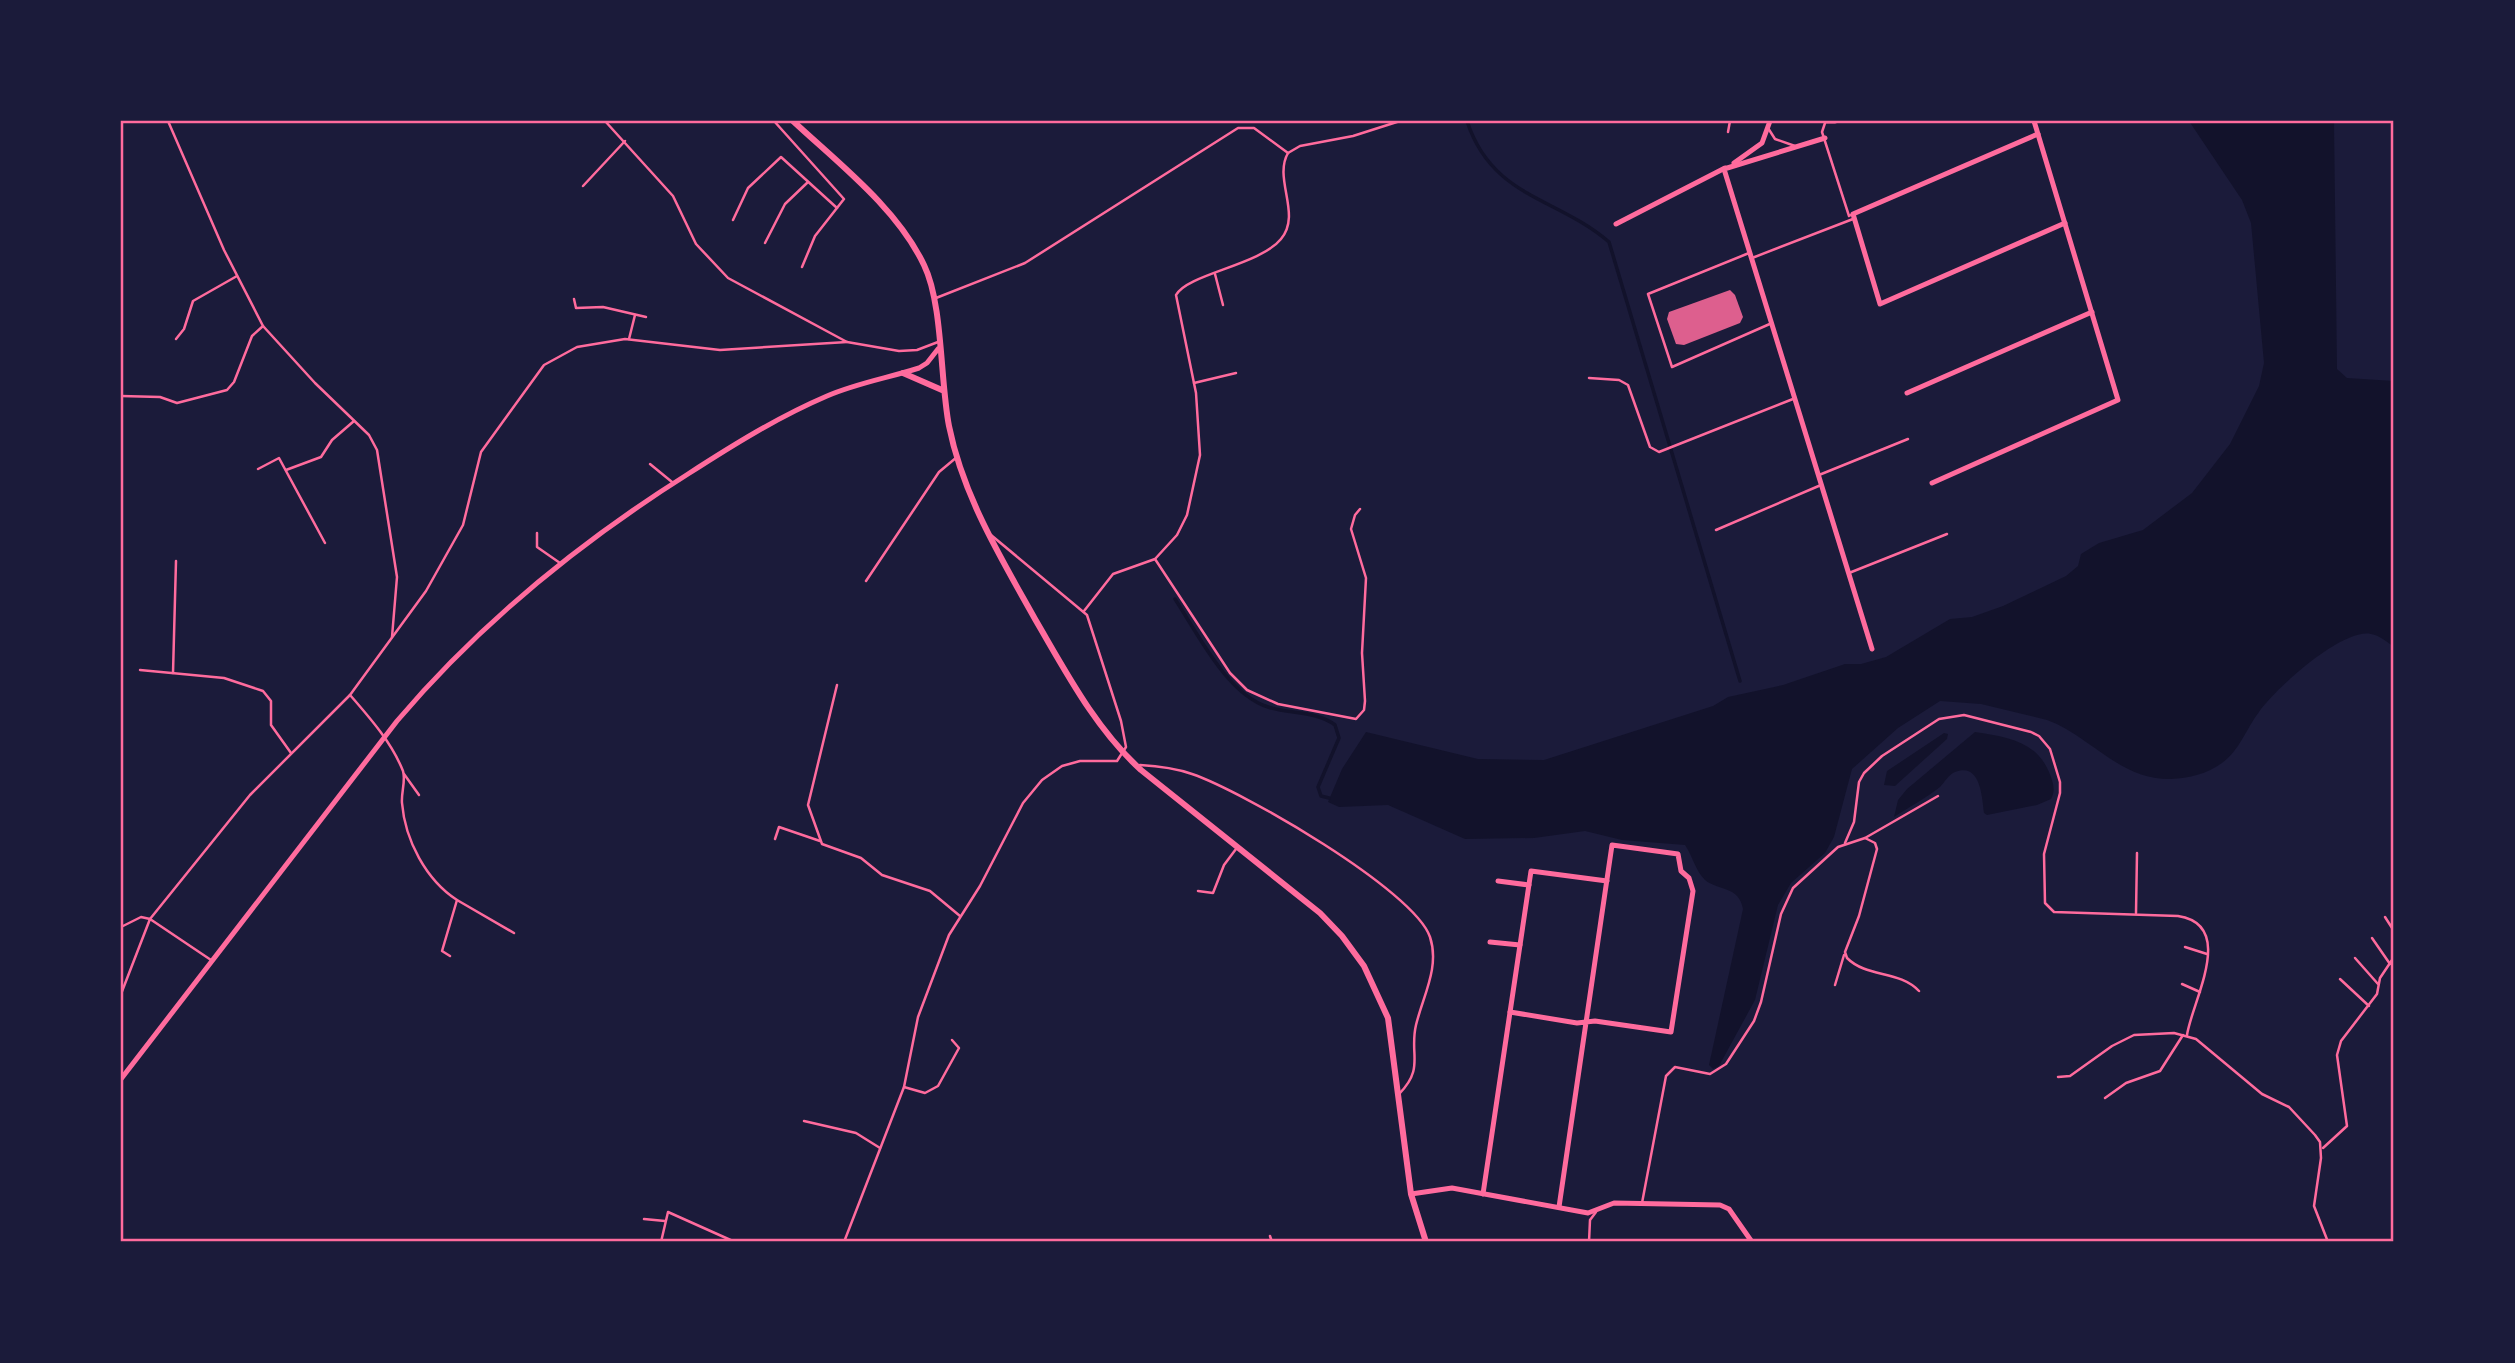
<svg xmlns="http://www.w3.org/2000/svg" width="2515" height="1363" viewBox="0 0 2515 1363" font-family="Arial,sans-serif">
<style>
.water{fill:#12122b}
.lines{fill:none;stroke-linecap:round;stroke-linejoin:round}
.stream{stroke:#12122b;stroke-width:3.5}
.building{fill:#dd5f8e}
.service{stroke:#ff6b9d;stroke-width:2.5}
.minor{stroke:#ff6b9d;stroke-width:5}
.tertiary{stroke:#ff6b9d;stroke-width:6}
.neatline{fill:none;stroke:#ff6b9d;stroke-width:2.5}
</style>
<rect width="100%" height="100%" fill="#1b1b3a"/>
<g class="water">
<path d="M2189,121H2334L2337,369L2347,378L2394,381V647C2387,642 2379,635 2371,634C2342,628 2275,689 2259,712C2246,729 2240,750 2222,763C2207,774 2189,778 2171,779C2119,780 2091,736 2047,720L1981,704L1940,701L1898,728L1852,769L1834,837L1825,853L1791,883L1778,905L1755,1000L1719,1066L1713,1069L1709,1065L1743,909C1739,886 1719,891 1705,880C1696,872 1692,855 1685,845L1622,840L1585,831L1534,838L1465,839L1388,805L1339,807L1328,802L1342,769L1366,732L1478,759L1544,760L1713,706L1728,697L1783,685L1845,664H1861L1886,657L1950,619L1972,617L2003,606L2066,576L2078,566L2081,554L2099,543L2143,530L2192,493L2230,444L2259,386L2264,363L2251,223L2242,200Z"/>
<path d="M1975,732C2007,737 2036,741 2049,772C2053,782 2056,790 2051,799L2037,805L1987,815L1984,813C1982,798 1981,762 1955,772C1948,775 1945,782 1940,787C1926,798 1909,807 1894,817L1898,800L1907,789Z"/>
<path d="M1944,733L1948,734L1947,739L1895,786L1884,785L1887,771Z"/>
</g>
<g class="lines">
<g class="stream">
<path d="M1467,121C1492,198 1557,197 1609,242L1740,681"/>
<path d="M1175,599C1198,634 1227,694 1268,707C1289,714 1317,711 1335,725L1339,738L1318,787L1321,796L1329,798"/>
</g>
</g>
<path class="building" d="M1730,290L1735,295L1743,317L1740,323L1684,345L1676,344L1667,319L1669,312Z"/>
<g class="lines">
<g class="service">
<path d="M168,121L224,250L263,326L315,383L369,435L377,450L397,577L392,637"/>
<path d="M605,121L673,196L696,244L728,278L847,342L899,351L917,350L938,342"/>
<path d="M774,121L844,199L815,236L802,267"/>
<path d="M1825,123L1822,132L1849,216L1853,214"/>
<path d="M1768,128L1775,139L1795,146"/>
<path d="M1728,132L1730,121"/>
<path d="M1288,153L1300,146L1353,136L1400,121"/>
<path d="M583,186L625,141"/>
<path d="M733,220L748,188L781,157L837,208"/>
<path d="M765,243L785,204L808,182"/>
<path d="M1749,253L1648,294L1672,367L1772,323"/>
<path d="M1752,258L1853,219"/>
<path d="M1215,274L1223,305"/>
<path d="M936,298L1025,263L1238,128H1254L1288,153"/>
<path d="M574,299L576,308L603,307L646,317"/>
<path d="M176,339L184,329L193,301L237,276"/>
<path d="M629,339L635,315"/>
<path d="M1589,378L1619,380L1628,385L1650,447L1659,452L1793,399"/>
<path d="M1194,383L1236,373"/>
<path d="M121,396L160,397L177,403L227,390L234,382L252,336L263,326"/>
<path d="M650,464L672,482"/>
<path d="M258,469L279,458L325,543"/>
<path d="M286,470L321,457L332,440L354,421"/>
<path d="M1819,475L1908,439"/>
<path d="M1716,530L1821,485"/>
<path d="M537,533V547L560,563"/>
<path d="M1155,559L1230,673L1247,690L1278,704L1356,719L1364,710L1365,701L1362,653L1366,578L1351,529L1355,515L1360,509"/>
<path d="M1849,573L1947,534"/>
<path d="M866,581L939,472L957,457"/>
<path d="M1084,611L1113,574L1155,559L1177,535L1187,515L1200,455L1196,393L1176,295C1187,274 1260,265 1281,239C1302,214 1273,179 1288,153"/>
<path d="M140,670L224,678L263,691L271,701V725L291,753"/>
<path d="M173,673L176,561"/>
<path d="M837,685L808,805L822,844L861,858L882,875L930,891L960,916"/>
<path d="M350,695C370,718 392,743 403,771C406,780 401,793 402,803C405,840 426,880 457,900L442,951L450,956"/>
<path d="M1140,765C1158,766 1175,768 1192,774C1242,791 1414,890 1430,937C1440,967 1423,996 1416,1025C1409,1054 1425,1068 1399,1094"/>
<path d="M404,774L419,795"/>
<path d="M1865,838L1938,796"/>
<path d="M775,839L779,827L820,841"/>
<path d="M1845,843L1854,822L1859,782L1864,773L1882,756L1939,719L1964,715L2031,732L2039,736L2050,749L2060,782V793L2044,854L2045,903L2054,912L2178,916C2237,925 2192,1001 2187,1035"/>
<path d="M1198,891L1213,893L1224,865L1236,849"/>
<path d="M457,900L514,933"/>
<path d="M2136,913L2137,853"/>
<path d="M2385,917L2394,931"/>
<path d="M121,927L141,917L150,919L250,795L350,695L426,591L463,525L481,452L544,365L577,347L625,339L720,350L847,342"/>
<path d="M2372,938L2390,964"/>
<path d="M2185,947L2207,954"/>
<path d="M2355,958L2378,984"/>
<path d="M2340,979L2369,1006"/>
<path d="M2182,984L2200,992"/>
<path d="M1835,985L1844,955"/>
<path d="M121,994L150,919L211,960"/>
<path d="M2058,1077L2070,1076L2112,1046L2134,1035L2174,1033L2196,1039L2262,1094L2289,1107L2315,1135L2320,1142L2321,1158L2314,1206L2328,1242"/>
<path d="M904,1087L925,1093L938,1086L959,1048L952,1040"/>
<path d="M2105,1098L2126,1083L2160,1071L2183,1035"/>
<path d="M804,1121L856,1133L880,1148"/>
<path d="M2323,1148L2347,1126L2337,1055L2341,1041L2377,994L2380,978L2394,957"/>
<path d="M1642,1203L1666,1076L1675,1067L1710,1074L1726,1064L1754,1021L1761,1002L1781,914L1793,888L1838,847L1865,838L1875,843L1877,849L1859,916L1845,952L1847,958C1867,978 1899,970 1919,991"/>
<path d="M644,1219L665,1221"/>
<path d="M1270,1236L1272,1242"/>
<path d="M661,1242L668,1212L735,1242"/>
<path d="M844,1242L904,1087L918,1017L949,935L980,886L1023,803L1042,780L1062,766L1080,761H1117L1126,747L1121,721L1087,615L991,535"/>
<path d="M1589,1242L1590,1220L1596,1212"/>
</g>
<g class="minor">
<path d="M1826,121H1835"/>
<path d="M2038,134L1853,214L1880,304L2065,223"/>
<path d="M1825,138L1724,169L1872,649"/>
<path d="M1734,163L1762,143L1770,121"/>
<path d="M1616,224L1725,168"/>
<path d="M1907,393L2092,312"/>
<path d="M1932,483L2118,400L2034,121"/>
<path d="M1498,881L1529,885"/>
<path d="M1490,942L1520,945"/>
<path d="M1510,1012L1577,1023L1595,1021L1671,1032L1693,891L1689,878L1681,871L1678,854L1612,845C1594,966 1577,1087 1559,1207"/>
<path d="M121,1079L397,721C481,622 580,542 688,474C733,445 778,417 827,396C857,383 888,378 919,368L927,363L938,349"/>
<path d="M1411,1194L1452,1188L1588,1213L1614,1203L1720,1205L1729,1209L1752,1242"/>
<path d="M1483,1194L1531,871L1607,881"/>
</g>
<g class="tertiary">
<path d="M793,121C838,163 897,208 924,265C943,304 940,380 949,426C963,496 1001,558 1035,619C1066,672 1095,728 1141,770L1320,913L1342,936L1364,966L1388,1018L1411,1194L1426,1242"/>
<path d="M903,373L942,390"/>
</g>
</g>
<rect width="2515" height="1363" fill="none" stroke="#1b1b3a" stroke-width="245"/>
<rect x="122" y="122" width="2270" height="1118" class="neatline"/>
</svg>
